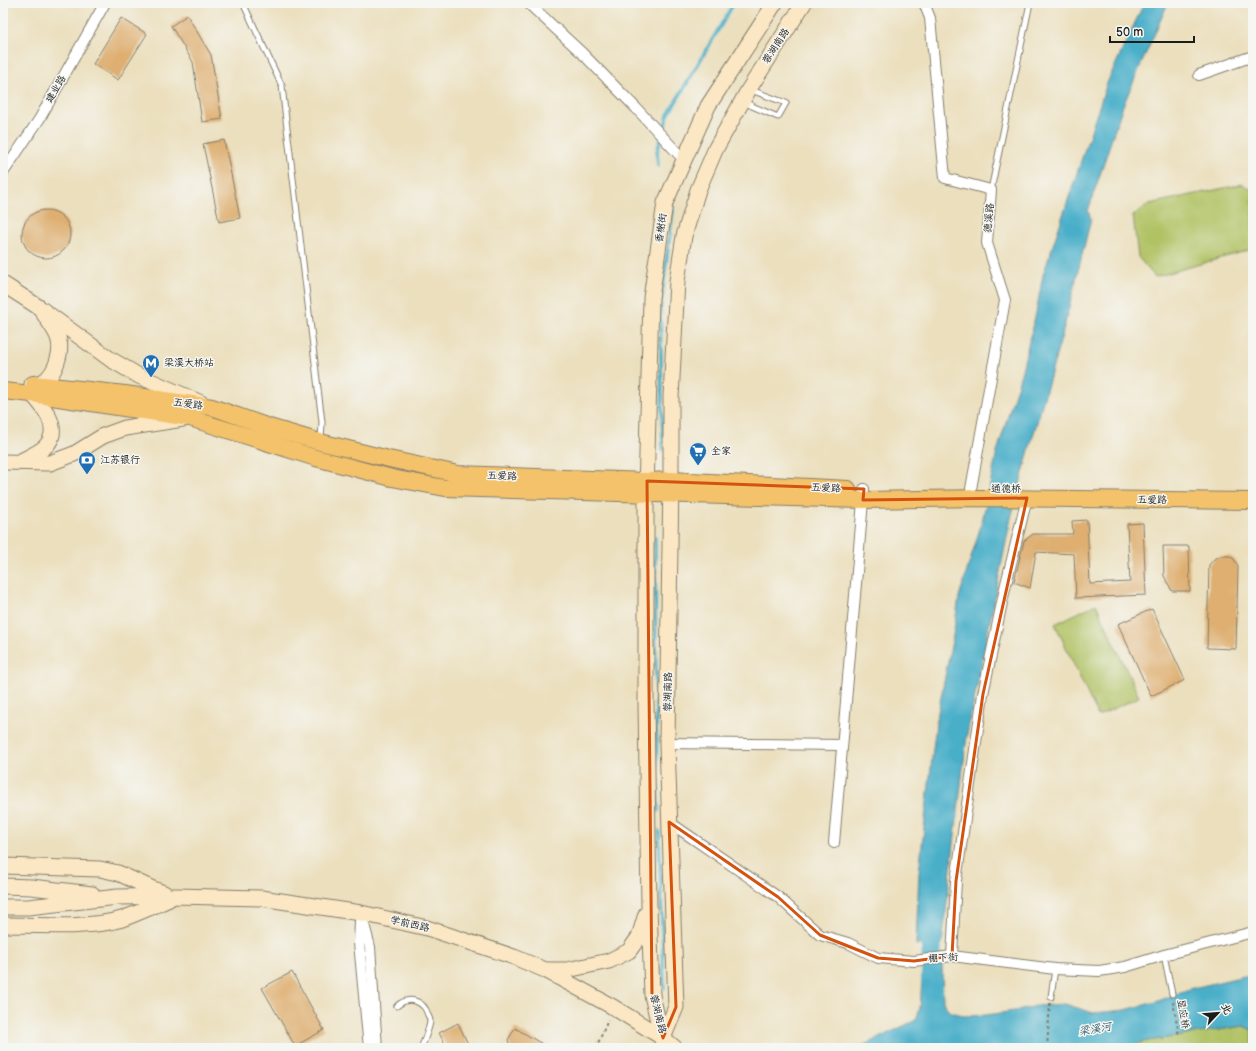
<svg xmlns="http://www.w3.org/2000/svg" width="1256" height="1051" viewBox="0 0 1256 1051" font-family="'Balsamiq Sans','LXGW WenKai TC',sans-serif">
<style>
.green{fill:#b1c265;stroke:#666f40}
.water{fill:#4aafc9;stroke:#336672}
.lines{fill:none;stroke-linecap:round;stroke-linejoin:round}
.stream{stroke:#4aafc9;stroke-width:3.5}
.river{stroke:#4aafc9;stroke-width:20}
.building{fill:#deaf71}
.lane-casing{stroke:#847e6c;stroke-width:7}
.street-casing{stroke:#847e6c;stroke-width:12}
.secondary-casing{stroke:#847e6c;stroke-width:17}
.primary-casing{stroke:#847e6c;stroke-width:18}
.path{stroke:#847e6c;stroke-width:2;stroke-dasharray:3 3;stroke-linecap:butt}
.lane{stroke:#fff;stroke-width:5}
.street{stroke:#fff;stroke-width:10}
.secondary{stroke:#fbe7c3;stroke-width:15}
.primary{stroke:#f4c26a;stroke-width:16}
.marked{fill:none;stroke:#d4530e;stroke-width:3;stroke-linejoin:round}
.labels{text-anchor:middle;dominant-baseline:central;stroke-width:3;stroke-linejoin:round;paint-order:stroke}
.street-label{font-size:10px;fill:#1c1c1c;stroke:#f6f6f2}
.poi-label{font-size:10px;fill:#1c1c1c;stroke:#f6f6f2;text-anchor:start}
.water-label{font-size:11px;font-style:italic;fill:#315e6a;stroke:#f6f6f2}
</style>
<rect width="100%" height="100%" fill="#f6f6f2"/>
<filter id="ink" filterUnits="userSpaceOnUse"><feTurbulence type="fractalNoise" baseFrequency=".025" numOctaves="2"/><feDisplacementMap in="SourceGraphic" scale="8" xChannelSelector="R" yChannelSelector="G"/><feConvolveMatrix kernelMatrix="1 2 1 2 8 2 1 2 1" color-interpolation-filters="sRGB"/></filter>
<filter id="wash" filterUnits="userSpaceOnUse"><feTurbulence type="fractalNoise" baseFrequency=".012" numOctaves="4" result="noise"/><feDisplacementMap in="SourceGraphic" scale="16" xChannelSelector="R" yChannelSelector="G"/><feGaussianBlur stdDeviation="0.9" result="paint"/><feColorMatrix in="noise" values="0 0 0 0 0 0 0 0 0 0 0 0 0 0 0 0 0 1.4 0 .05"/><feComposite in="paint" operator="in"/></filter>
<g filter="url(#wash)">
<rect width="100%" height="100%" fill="#ebdfbd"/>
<g class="green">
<path d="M1243,184L1253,191V249L1155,277L1138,257L1133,216L1149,204Z"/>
<path d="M1096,604L1139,697L1098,716L1055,624Z"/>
<path d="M1244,1026L1252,1030L1253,1048H1132L1141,1042Z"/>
</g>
<g class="water">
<path d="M1144,3H1168L1122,108L1088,211L1091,219L1062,335L1029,450L1010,522L967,735L942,944L916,945L919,872L936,723L953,636L959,597L982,522L997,452L1021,374L1036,313L1043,275L1107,83Z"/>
<path d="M942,963L943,1002L949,1011L964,1016L986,1015L1022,1010L1036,1006L1065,1004L1093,1013L1125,1010L1156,1002L1189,989L1253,974V1034L1252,1030L1244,1026L1141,1042L1132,1048H858L916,1020L920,1008L923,964Z"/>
</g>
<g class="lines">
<g class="stream">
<path d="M658,166L657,152L668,115L734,3"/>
<path d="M663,450L660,310L673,210"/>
<path d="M655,537L656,714L658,811"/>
<path d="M659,831L664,988"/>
</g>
<path class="river" d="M931,981L932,917"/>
</g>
<g id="blocks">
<g class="building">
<path d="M187,15L211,55L222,119L202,122L193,62L171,26Z"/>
<path d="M121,18L147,34L118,80L93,64Z"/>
<path d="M224,140L240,218L219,222L203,144Z"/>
<circle cx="46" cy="234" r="24"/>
<path d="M1087,520L1090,584L1130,582L1127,524L1143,523L1146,595L1076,598L1074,554L1036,552L1030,588L1014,582L1024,541L1033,534H1073L1072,521Z"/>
<path d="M1163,546H1189L1190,591H1172L1164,576Z"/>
<path d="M1221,556H1229L1234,559L1238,566L1236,649L1207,648L1209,565L1214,559Z"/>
<path d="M1152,609L1185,680L1151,696L1118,624Z"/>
<path d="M292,972L324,1030L295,1046L262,988Z"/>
<path d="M458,1023L470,1048H447L439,1033Z"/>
<path d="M515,1028L549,1048H511L508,1040Z"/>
</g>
</g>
</g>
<g filter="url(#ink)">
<use href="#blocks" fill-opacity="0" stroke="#847e6c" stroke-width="1"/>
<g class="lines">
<g class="lane-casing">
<g id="lane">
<path d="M243,3L282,86L322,422L321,441"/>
<path d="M743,101L752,106L778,117L786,103L751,90"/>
<path d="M991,190L1030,3"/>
<path d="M1164,955L1172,994"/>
<path d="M1051,997L1055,969"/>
<path d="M397,1006C409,995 424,1001 428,1015C429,1017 430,1019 430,1021C430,1026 423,1044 421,1048"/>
</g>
</g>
<g class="street-casing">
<g id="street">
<path d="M528,3L582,53L636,108L684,160"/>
<path d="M924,3L930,18L945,178L991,190L987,243L1005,300L971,489"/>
<path d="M1199,75L1253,56"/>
<path d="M3,173L40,118L105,3"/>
<path d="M667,743L842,745"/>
<path d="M669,822L778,897L820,935L848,943L878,958L914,961L952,956L1055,969L1099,971L1125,967L1164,955L1253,932"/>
<path d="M834,843L864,489"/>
<path d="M361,913L370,947L377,1048"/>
<path d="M360,921L359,943L369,1048"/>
<path d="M952,956L956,881L983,694L1005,588L1027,498"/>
</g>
</g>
<g class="secondary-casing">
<g id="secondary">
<path d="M3,284L40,308L110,359L139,376L201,403"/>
<path d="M32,384C36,383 41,383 44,381C55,374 62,353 59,341C58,333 48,321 44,314"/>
<path d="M3,462L50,463L74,454L103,436L125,428L183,419"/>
<path d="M19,462C28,457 39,453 46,446C62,429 44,407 32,394"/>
<path d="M3,866L100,869L118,873L153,889L164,893"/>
<path d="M3,886L31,887L92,894"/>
<path d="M3,907H28L118,897L174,896L261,898L361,913L427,928L514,957L545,970L613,1007L663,1038L675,1048"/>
<path d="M3,925C38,925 88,929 122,919C138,913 154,906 169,899"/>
<path d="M547,970H567L609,961L629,951L639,937L646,914"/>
<path d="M663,1038L676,1007L667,743L671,480V397L677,281L684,236L698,190L716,148L749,89L804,3"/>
<path d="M664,1048L652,995L649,906L646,702V493L651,298L665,203L708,106L775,3"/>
</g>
</g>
<g class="primary-casing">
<g id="primary">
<path d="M34,384L125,394L212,407L269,427L320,442L389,459L458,474L647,481L671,480L848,489"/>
<path d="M3,391L32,394L190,418L316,458L392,478L445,488L863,500L981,498L1253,501"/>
</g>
</g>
<g class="path">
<path d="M1173,1001L1179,1036"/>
<path d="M596,1048L608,1020"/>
<path d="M1047,1048L1050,1003"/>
</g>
<use href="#lane" class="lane"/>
<use href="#street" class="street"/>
<use href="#secondary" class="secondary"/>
<use href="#primary" class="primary"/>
</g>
</g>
<path class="marked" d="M647,481L864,489L863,500L1027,498L983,694L956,881L952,956L914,961L878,958L820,935L778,897L669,822L676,1007L663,1038L652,995Z"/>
<defs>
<g id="metro-pin" transform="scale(0.9)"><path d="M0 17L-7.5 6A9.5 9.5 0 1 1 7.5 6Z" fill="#1f6fb2" stroke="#f6f6f2"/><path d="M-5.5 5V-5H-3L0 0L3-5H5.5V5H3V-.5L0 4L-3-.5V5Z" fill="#fff"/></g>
<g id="supermarket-pin" transform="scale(0.9)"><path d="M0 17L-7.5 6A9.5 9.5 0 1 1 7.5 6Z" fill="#1f6fb2" stroke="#f6f6f2"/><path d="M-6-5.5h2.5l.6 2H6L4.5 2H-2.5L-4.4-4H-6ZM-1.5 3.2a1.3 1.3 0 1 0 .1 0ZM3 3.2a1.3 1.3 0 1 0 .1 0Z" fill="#fff"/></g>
<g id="bank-pin" transform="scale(0.9)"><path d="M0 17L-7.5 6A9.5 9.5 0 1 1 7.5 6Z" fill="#1f6fb2" stroke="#f6f6f2"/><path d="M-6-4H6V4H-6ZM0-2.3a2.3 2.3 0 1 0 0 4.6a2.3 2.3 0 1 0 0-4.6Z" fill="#fff"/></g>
</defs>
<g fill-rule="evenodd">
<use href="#metro-pin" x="151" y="363"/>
<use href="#supermarket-pin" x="698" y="451"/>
<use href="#bank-pin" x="87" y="460"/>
</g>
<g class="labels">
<g class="street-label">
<text transform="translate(776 46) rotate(-57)">蓉湖南路</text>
<text transform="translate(56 89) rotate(-60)">建业路</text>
<text transform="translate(989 218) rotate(-85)">德溪路</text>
<text transform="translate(661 228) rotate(-82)">香榭街</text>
<text transform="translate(188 404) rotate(8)">五爱路</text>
<text transform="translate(502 476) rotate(2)">五爱路</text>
<text transform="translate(826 488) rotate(3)">五爱路</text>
<text x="1006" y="489">通德桥</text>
<text transform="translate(1152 500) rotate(1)">五爱路</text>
<text transform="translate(668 692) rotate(-89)">蓉湖南路</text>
<text transform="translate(410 924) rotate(13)">学前西路</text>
<text transform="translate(943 958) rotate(-3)">棚下街</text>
<text transform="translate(658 1014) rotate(76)">蓉湖南路</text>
<text transform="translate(1183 1014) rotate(80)">显应桥</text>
</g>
<g class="poi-label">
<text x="164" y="363">梁溪大桥站</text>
<text x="711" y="451">全家</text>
<text x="100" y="460">江苏银行</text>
</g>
<g class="water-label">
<text transform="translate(1095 1029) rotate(-10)">梁溪河</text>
</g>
</g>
<rect width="1256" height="1051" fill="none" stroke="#f6f6f2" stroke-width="16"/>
<g transform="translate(1218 1013) rotate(64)" stroke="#f6f6f2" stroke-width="3" paint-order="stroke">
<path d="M0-3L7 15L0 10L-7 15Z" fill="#1c1c1c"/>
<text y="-6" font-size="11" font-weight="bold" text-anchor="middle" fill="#1c1c1c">北</text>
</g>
<path d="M1110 36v6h84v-6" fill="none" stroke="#1c1c1c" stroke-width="2"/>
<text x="1116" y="36" font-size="12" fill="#1c1c1c" stroke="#f6f6f2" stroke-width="3" paint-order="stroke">50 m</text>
</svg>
